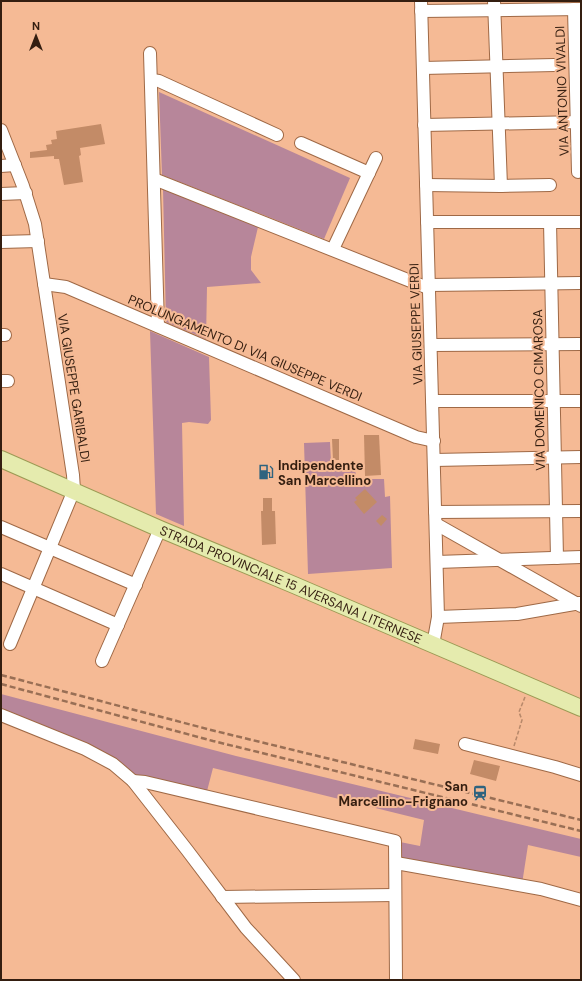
<svg xmlns="http://www.w3.org/2000/svg" width="582" height="981" viewBox="0 0 582 981" font-family="'DM Sans',sans-serif">
<style>
.green{fill:#b7869a}
.building{fill:#c38b67}
.lines{fill:none;stroke-linecap:round;stroke-linejoin:round}
.minor-casing{stroke:#9f6946;stroke-width:14}
.major-casing{stroke:#9c9a54;stroke-width:18}
.path{stroke:#b7886a;stroke-width:1.5;stroke-dasharray:4 2;stroke-linecap:butt}
.minor{stroke:#fff;stroke-width:12}
.major{stroke:#e5ebae;stroke-width:16}
.rail{stroke:#996f55;stroke-width:2.5;stroke-dasharray:6 3;stroke-linecap:butt}
.labels{text-anchor:middle;dominant-baseline:central;stroke-width:4;stroke-linejoin:round;paint-order:stroke}
.street-label{font-size:13px;fill:#341e10;stroke:#f5ba95}
.poi-label{font-size:13px;font-weight:bold;fill:#341e10;stroke:#f5ba95;text-anchor:start}
</style>
<rect width="100%" height="100%" fill="#f5ba95"/>
<g class="green">
<path d="M159,92L350,178L324,239L162,175Z"/>
<path d="M165,188L258,227L251,257V270L261,283L207,287L206,339L166,322L163,189Z"/>
<path d="M150,331L209,357L211,420L208,424L189,422L182,423L184,526L156,514Z"/>
<path d="M330,442L331,462L344,470L355,469L356,476L363,479H384L385,497L390,496L392,568L308,574L304,443Z"/>
<path d="M1,694L236,756L581,839V857L528,845L522,884L400,861V842L420,846L424,820L213,768L207,791L129,773L1,710Z"/>
</g>
<g class="building">
<path d="M101,124L105,144L80,148L81,155L79,156L83,182L64,185L59,159H54V156L30,158V152L47,150L46,145L52,144L51,140L57,139L56,131Z"/>
<path d="M364,435H379L381,475L365,476Z"/>
<path d="M332,439H339V460H333Z"/>
<path d="M365,489L377,502L364,514L354,502L357,500L355,498Z"/>
<path d="M263,498H272V511H275L276,544L262,545L261,511H263Z"/>
<path d="M382,515L387,519L381,526L376,521Z"/>
<path d="M415,739L440,744L438,754L413,749Z"/>
<path d="M474,760L500,766L496,781L470,774Z"/>
</g>
<g class="lines">
<g class="minor-casing">
<g id="minor">
<path d="M421,1L438,617L433,645"/>
<path d="M494,1L501,186"/>
<path d="M574,9L578,172"/>
<path d="M421,11L581,9"/>
<path d="M150,53L158,326"/>
<path d="M423,68L555,65"/>
<path d="M152,80L159,81L277,135"/>
<path d="M424,125L581,122"/>
<path d="M1,130L23,186L35,224L73,475L74,490L10,644"/>
<path d="M301,143L369,173"/>
<path d="M1,166L15,165"/>
<path d="M154,179L428,288"/>
<path d="M426,185L501,186L550,185"/>
<path d="M1,194L26,193"/>
<path d="M427,222H581"/>
<path d="M550,222L557,558"/>
<path d="M1,242L38,241"/>
<path d="M333,249L376,158"/>
<path d="M44,284L66,287L416,437L434,441"/>
<path d="M429,285L581,283"/>
<path d="M1,335H5"/>
<path d="M431,345L581,344"/>
<path d="M1,381H8"/>
<path d="M432,401H581"/>
<path d="M434,460L581,457"/>
<path d="M435,512L581,511"/>
<path d="M436,524L581,606"/>
<path d="M1,527L136,585"/>
<path d="M437,562L581,557"/>
<path d="M1,574L118,625"/>
<path d="M438,617L517,614L580,603"/>
<path d="M102,661L160,529"/>
<path d="M1,715L85,749L113,764L133,781L187,850L246,928L294,980"/>
<path d="M465,744L555,767L581,775"/>
<path d="M133,781L145,782L395,841L396,980"/>
<path d="M396,863L541,889L581,900"/>
<path d="M222,897L395,895"/>
</g>
</g>
<g class="major-casing">
<g id="major">
<path id="s1" d="M1,459L160,529L294,585L581,708"/>
</g>
</g>
<path class="path" d="M514,746L522,720L519,712L525,697"/>
<use href="#minor" class="minor"/>
<use href="#major" class="major"/>
<g class="rail">
<path d="M1,675L215,731L581,820"/>
<path d="M1,684L213,741L581,831"/>
</g>
</g>
<defs>
<g id="fuel-bare" transform="scale(1.2)"><path d="M-5.5-6h7V0h2V4h1.3V-2.5L3-4.5l.8-.8L6-3V5H2.5V1h-1V6h-7ZM-4.2-4.7v3.2H.2V-4.7Z" fill="#2e637f" stroke="#f5ba95" stroke-width="2.5" paint-order="stroke"/></g>
<g id="station-bare" transform="scale(1.2)"><path d="M-3-6H3Q5-6 5-4V2Q5 4 3 4L4.5 6H3L1.5 4h-3L-3 6H-4.5L-3 4Q-5 4-5 2V-4Q-5-6-3-6ZM-3.5-4v3h7v-3ZM-3.5 1v1.5H-2V1ZM2 1v1.5H3.5V1Z" fill="#2e637f" stroke="#f5ba95" stroke-width="2.5" paint-order="stroke"/></g>
</defs>
<g fill-rule="evenodd">
<use href="#fuel-bare" x="266" y="472"/>
<use href="#station-bare" x="480" y="793"/>
</g>
<g class="labels">
<g class="street-label">
<text transform="translate(562 91) rotate(-92)">VIA ANTONIO VIVALDI</text>
<text transform="translate(416 324) rotate(-92)">VIA GIUSEPPE VERDI</text>
<text transform="translate(245 348) rotate(23)">PROLUNGAMENTO DI VIA GIUSEPPE VERDI</text>
<text transform="translate(74 388) rotate(81)">VIA GIUSEPPE GARIBALDI</text>
<text transform="translate(539 390) rotate(-91)">VIA DOMENICO CIMAROSA</text>
<text stroke="none"><textPath href="#s1" startOffset="316">STRADA PROVINCIALE 15 AVERSANA LITERNESE</textPath></text>
</g>
<g class="poi-label">
<text x="278" y="465">Indipendente<tspan x="278" dy="15">San Marcellino</tspan></text>
<text x="468" y="786" text-anchor="end">San<tspan x="468" dy="15">Marcellino-Frignano</tspan></text>
</g>
</g>
<rect width="582" height="981" fill="none" stroke="#341e10" stroke-width="4"/>
<g transform="translate(36 36)" stroke="#f5ba95" stroke-width="3" paint-order="stroke">
<path d="M0-3L7 15L0 10L-7 15Z" fill="#341e10"/>
<text y="-6" font-size="11" font-weight="bold" text-anchor="middle" fill="#341e10">N</text>
</g>
</svg>
